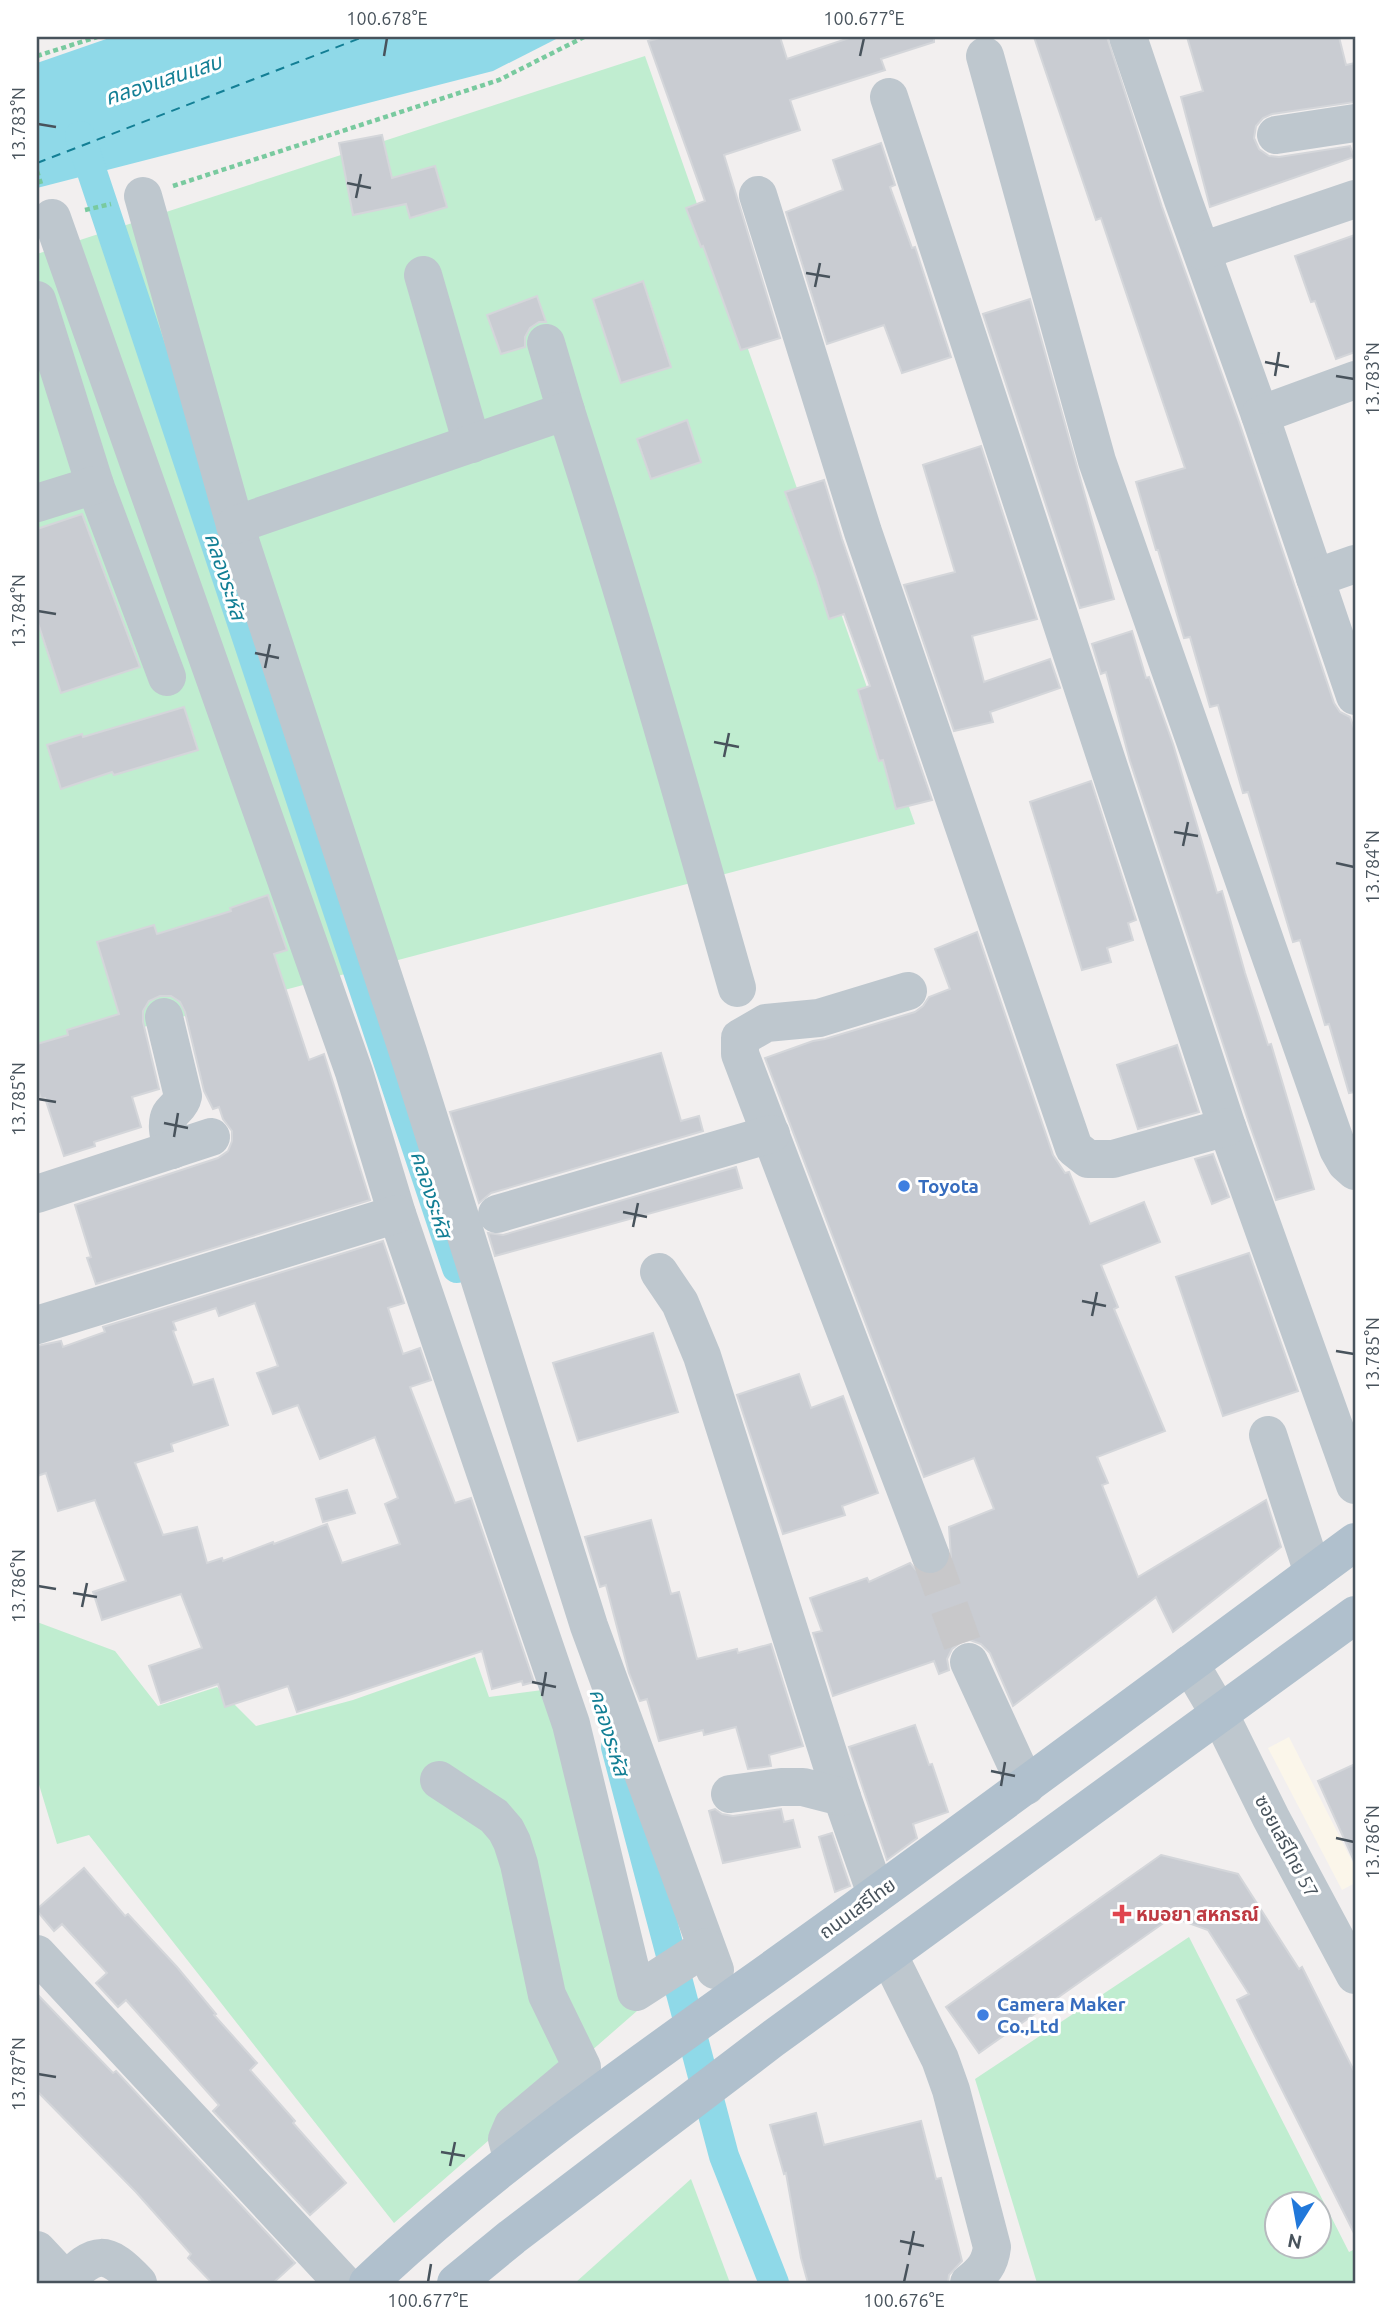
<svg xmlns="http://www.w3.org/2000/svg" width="1392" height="2320" viewBox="0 0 1392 2320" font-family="Ubuntu,'Noto Sans Thai',sans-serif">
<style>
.commercial{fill:#fbf6ea}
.green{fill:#c0edd0;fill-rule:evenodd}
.water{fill:#8fd9e8}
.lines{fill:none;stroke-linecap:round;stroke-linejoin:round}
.canal{stroke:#8fd9e8;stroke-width:30}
.ferry{stroke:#137f95;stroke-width:2;stroke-dasharray:9 7;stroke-linecap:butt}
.building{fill:#c9ccd2;stroke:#d4d6da;stroke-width:2;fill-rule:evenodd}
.minor-tunnel{stroke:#c8c8ca;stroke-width:38;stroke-dasharray:38 19;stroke-linecap:butt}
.path{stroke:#79ca9f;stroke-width:4.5;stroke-dasharray:5 3.5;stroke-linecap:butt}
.minor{stroke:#bec7ce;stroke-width:38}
.major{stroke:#b0c0cd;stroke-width:38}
.ticks{fill:none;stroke:#48535c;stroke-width:2.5}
.shop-dot{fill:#3f7fe0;stroke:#fff;stroke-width:2.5}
.health-dot{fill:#e0444e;stroke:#fff;stroke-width:2.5}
.labels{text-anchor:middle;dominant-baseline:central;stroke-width:6;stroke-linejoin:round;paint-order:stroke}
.shop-label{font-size:19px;font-weight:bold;fill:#366cbe;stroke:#fff;text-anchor:start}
.street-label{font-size:19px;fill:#48535c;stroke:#fff}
.health-label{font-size:19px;font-weight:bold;fill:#be3a42;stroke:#fff;text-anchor:start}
.water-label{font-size:21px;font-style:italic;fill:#137f95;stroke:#fff}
.neatline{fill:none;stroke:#48535c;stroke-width:2.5}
.ticks-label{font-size:18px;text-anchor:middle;fill:#48535c}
</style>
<rect width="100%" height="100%" fill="#f2efef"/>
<path class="commercial" d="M1289,1737L1355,1867V1883L1342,1890L1268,1748Z"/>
<g class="green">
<path d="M645,56L915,824L37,1055V254Z"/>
<path d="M37,1622L115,1651L158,1706L217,1687L256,1726L353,1700L475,1657L489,1697L550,1689L588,1807L637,2011L394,2223L89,1835L57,1844L37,1778Z"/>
<path d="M1189,1937L1349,2252L1355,2249V2283H1037L975,2079ZM1318,2204V2246H1276V2204Z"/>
<path d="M691,2179L730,2283H575Z"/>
</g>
<path class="water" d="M112,37H560L493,71L37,188V63Z"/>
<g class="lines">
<g class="canal">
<path d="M80,136L457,1268"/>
<path d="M616,1747L724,2156L774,2283"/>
</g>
<path class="ferry" d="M37,163L363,37"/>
</g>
<g class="building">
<path d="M664,37H780L787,59L852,37H934V42L881,59L885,70L790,100L800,130L724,155L780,338L741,350L703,246L701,247L686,208L705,201L648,41Z"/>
<path d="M1034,37H1107L1162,207L1239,422L1334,703L1340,712L1350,717L1355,731V1092L1349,1093L1329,1024L1325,1025L1300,940L1293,942L1248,792L1243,793L1218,705L1210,707L1190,637L1184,638L1158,550H1156L1136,482L1185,468L1101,218L1096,220Z"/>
<path d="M1187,37H1339L1346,65L1355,63V102L1272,114L1263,118L1256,126L1254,138L1259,149L1269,156L1279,157L1350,146L1354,157L1210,207L1181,97L1203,91Z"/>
<path d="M382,135L392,178L435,166L447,207L410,218L406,204L353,215L339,143Z"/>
<path d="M881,143L895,185L890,187L912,248L915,247L951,357L902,373L884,325L827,344L786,212L843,190L833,160Z"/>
<path d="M1355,235V352L1336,359L1315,301L1311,302L1295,256Z"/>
<path d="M643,281L671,367L621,383L593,299Z"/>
<path d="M537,296L546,322H539L530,328L525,337V347L501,354L487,315Z"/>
<path d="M1030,299L1114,599L1080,608L983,314Z"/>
<path d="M687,420L701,462L651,479L637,439Z"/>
<path d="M981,446L1037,619L972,636L984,682L1050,659L1060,688L990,712L993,722L954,731L904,585L955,572L923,465Z"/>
<path d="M824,480L842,539L932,800L896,809L883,760L879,761L858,690L870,686L844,614L829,619L816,577L785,492Z"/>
<path d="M82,514L140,667L61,693L37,620V529Z"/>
<path d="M1132,631L1146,678L1149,677L1173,744L1217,893L1222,891L1245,973L1268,1045L1271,1044L1314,1189L1276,1200L1248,1120L1130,761L1106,672L1101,674L1092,644Z"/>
<path d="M184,707L198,750L114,775L112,772L61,789L47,745L82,734L83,737Z"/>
<path d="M1091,781L1136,920L1128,923L1133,940L1107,948L1111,962L1082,970L1030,802Z"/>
<path d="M268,895L287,950L274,954L309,1060L324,1054L370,1200L96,1284L87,1258L91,1257L75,1205L218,1158L228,1151L232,1141V1131L223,1119L219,1107L213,1109L204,1091L185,1012L180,1002L171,996H160L149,1001L143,1011V1022L159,1089L132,1097L141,1127L94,1142L95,1146L64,1156L45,1098L41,1099L37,1086V1044L68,1035L67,1030L119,1014L97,942L154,925L157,934L231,911L230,908Z"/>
<path d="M977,932L1053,1155L1065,1173L1069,1172L1090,1224L1144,1202L1160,1242L1101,1265L1118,1307L1114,1309L1165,1431L1097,1457L1108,1483L1102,1485L1138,1577L1266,1500L1281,1547L1173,1632L1156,1597L1013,1706L990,1653L981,1644L970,1640L961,1642L952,1649L947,1659L949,1670L939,1674L934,1661L833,1696L813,1633L822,1631L810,1598L867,1578L869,1582L910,1563L917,1571L926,1575L938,1574L947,1567L951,1558L949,1527L994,1509L974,1458L924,1477L765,1058L813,1041L825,1039L915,1012L923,1006L929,997L950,989L935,949Z"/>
<path d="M1177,1045L1199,1112L1138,1129L1117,1065Z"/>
<path d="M661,1053L681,1121L699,1116L703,1131L491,1193L479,1203L450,1112Z"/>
<path d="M1213,1154L1229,1197L1212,1204L1195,1159Z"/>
<path d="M736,1167L742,1188L495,1256L488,1233L503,1235Z"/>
<path d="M383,1241L404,1303L388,1308L403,1354L420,1348L431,1380L410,1387L455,1503L471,1498L534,1682L523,1685L522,1681L492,1689L482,1651L297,1712L288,1686L225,1707L218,1684L161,1703L149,1666L202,1648L181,1594L102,1620L93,1592L126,1581L95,1500L58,1511L46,1473L37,1476V1346L61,1341L63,1347L105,1332L103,1327ZM255,1303L278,1366L257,1373L273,1414L298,1405L320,1459L375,1437L398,1498L385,1504L400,1544L342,1563L327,1524L274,1544L273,1542L223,1561L222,1558L207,1563L197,1527L163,1535L135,1463L173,1451L171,1444L228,1425L213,1379L193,1385L173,1331L176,1330L173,1322L216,1308L219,1316Z"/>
<path d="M1249,1253L1298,1391L1223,1416L1176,1277Z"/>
<path d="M653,1333L678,1412L578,1441L553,1363Z"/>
<path d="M799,1374L811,1408L843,1396L878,1493L842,1506L845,1515L783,1534L737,1395Z"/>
<path d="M347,1490L355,1513L323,1522L316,1499Z"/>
<path d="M651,1520L671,1594L679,1592L697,1659L737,1649L738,1653L771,1644L803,1746L769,1755L771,1766L748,1769L736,1727L704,1735L703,1730L659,1741L647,1699L640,1701L629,1673L606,1585L600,1587L585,1537Z"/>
<path d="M915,1725L929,1765L932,1764L948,1812L913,1824L917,1838L887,1860L849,1747Z"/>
<path d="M1355,1764V1863L1318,1781Z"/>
<path d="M715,1809L722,1814L733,1816L781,1809L784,1822L793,1820L800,1847L723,1863L709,1811Z"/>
<path d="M832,1833L850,1886L835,1892L819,1837Z"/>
<path d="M1161,1855L1238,1874L1299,1969L1302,1967L1355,2073V2235L1237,2000L1249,1994L1208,1930L1172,1917L979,2053L946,2007Z"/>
<path d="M84,1868L125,1916L128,1914L177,1967L216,2014L214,2015L257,2063L250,2070L295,2121L293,2123L346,2183L310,2215L213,2111L219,2105L126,2000L118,2007L96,1983L107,1973L62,1924L54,1931L37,1911V1909Z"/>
<path d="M37,1994L113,2073L116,2071L295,2263L273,2283H212L188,2258L191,2254L136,2192L37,2091Z"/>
<path d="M816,2113L824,2145L921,2121L936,2179L941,2178L962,2261L949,2275L948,2283H808L801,2258L786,2173L784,2174L770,2125Z"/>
</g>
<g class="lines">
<path class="minor-tunnel" d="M930,1554L969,1662"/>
<g class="path">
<path d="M37,56L97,37"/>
<path d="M37,171L42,187"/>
<path d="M173,186L499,80L584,37"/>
<path d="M85,210L111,204"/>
</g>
<g class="minor">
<path d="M1128,37L1183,200L1260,415L1355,696"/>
<path d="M985,56L1097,461L1338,1149L1346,1163L1355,1171"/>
<path d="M889,97L1227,1127L1355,1485"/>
<path d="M1276,135L1355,123"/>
<path d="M758,195L863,532L1074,1148L1088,1159H1113L1227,1127"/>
<path d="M143,196L235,525L408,1052L589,1626L715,1970"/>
<path d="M52,218L354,1072L397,1214L571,1724L636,1992L706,1947"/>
<path d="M1202,251L1355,199"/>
<path d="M423,275L472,444"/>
<path d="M37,300L95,485L167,677"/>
<path d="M546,343L566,411"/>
<path d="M1260,415L1355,380"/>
<path d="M37,503L95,485"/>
<path d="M235,525L566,411C628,602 682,795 737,988"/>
<path d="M1315,578L1355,564"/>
<path d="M908,991L819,1018L766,1023L740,1038V1054L930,1554"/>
<path d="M164,1017L183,1096C181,1106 174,1108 170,1115C165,1125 170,1140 172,1150"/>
<path d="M37,1194L211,1137"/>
<path d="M497,1214L771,1134"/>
<path d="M659,1272L680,1303L702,1356L842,1797L876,1894"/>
<path d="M37,1325L397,1214"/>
<path d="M1268,1435L1313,1573"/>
<path d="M969,1662L1026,1786"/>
<path d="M1190,1664L1220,1715L1271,1818L1355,1975"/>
<path d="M439,1780L494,1816L506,1830L512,1842L519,1864L547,1995L582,2067L513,2125L507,2139L512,2158"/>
<path d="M730,1794L781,1787H803L842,1797"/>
<path d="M37,1954L343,2283"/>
<path d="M889,1956L940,2059L951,2090L992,2247C990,2264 983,2272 969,2283"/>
<path d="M37,2250L66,2281"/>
<path d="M64,2283C96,2250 106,2249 138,2283"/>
</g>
<g class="major">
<path d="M368,2283C510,2150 672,2042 830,1928C1006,1801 1180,1671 1355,1542"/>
<path d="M456,2283L512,2237L771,2040L1355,1615"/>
</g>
</g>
<path class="ticks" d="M384,56L387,38M860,56L864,38M38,124L56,127M347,183L371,188M356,198L361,174M806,273L830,277M815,287L820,263M1265,362L1289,367M1275,376L1279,352M1336,376L1354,379M38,611L56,614M255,653L279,658M265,668L270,644M714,742L739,747M724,757L729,733M1174,832L1198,836M1183,846L1188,822M1336,863L1354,867M38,1099L56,1102M164,1123L188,1128M174,1137L178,1113M623,1212L647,1217M633,1227L638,1203M1082,1301L1106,1306M1092,1316L1097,1292M1336,1351L1354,1354M38,1586L56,1589M73,1593L97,1597M82,1607L87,1583M532,1682L556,1687M542,1696L546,1672M991,1771L1015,1776M1001,1786L1005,1762M1336,1838L1354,1842M38,2074L56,2077M441,2152L465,2156M450,2166L455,2142M900,2241L924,2246M909,2255L914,2231M428,2282L431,2264M904,2282L908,2264"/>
<g class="shop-dot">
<circle cx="904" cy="1186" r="7"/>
<circle cx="983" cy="2015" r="7"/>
</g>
<path class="health-dot" d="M1118.5 1903.5h7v7h7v7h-7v7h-7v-7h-7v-7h7z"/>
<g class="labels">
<g class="shop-label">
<text x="918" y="1186">Toyota</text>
<text x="997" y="2004">Camera Maker<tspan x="997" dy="22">Co.,Ltd</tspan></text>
</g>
<g class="street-label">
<text transform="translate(1287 1846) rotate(62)">ซอยเสรีไทย 57</text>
<text transform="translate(857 1908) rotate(-36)">ถนนเสรีไทย</text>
</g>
<g class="health-label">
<text x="1136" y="1914">หมอยา สหกรณ์</text>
</g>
<g class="water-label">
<text transform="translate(163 79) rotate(-18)">คลองแสนแสบ</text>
<text transform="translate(226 576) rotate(72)">คลองระหัส</text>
<text transform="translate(432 1194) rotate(72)">คลองระหัส</text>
<text transform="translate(610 1732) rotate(73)">คลองระหัส</text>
</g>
</g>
<rect width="1392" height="2320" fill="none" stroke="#ffffff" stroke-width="77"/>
<g transform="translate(1298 2225) rotate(191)"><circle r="33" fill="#ffffff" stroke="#b6babe" stroke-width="2"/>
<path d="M0-5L12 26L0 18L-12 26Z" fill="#2178da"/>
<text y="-10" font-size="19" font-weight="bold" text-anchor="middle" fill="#48535c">N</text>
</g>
<rect x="38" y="38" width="1316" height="2244" class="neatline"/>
<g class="ticks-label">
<text x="387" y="25">100.678°E</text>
<text x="864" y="25">100.677°E</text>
<text transform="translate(19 124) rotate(-90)" y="6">13.783°N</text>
<text transform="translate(1373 379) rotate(-90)" y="6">13.783°N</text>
<text transform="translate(19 611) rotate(-90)" y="6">13.784°N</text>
<text transform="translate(1373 867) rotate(-90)" y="6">13.784°N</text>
<text transform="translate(19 1099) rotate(-90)" y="6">13.785°N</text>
<text transform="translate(1373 1354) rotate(-90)" y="6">13.785°N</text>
<text transform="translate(19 1586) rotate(-90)" y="6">13.786°N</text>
<text transform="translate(1373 1842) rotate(-90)" y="6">13.786°N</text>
<text transform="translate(19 2074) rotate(-90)" y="6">13.787°N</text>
<text x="428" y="2307">100.677°E</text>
<text x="904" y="2307">100.676°E</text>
</g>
</svg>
